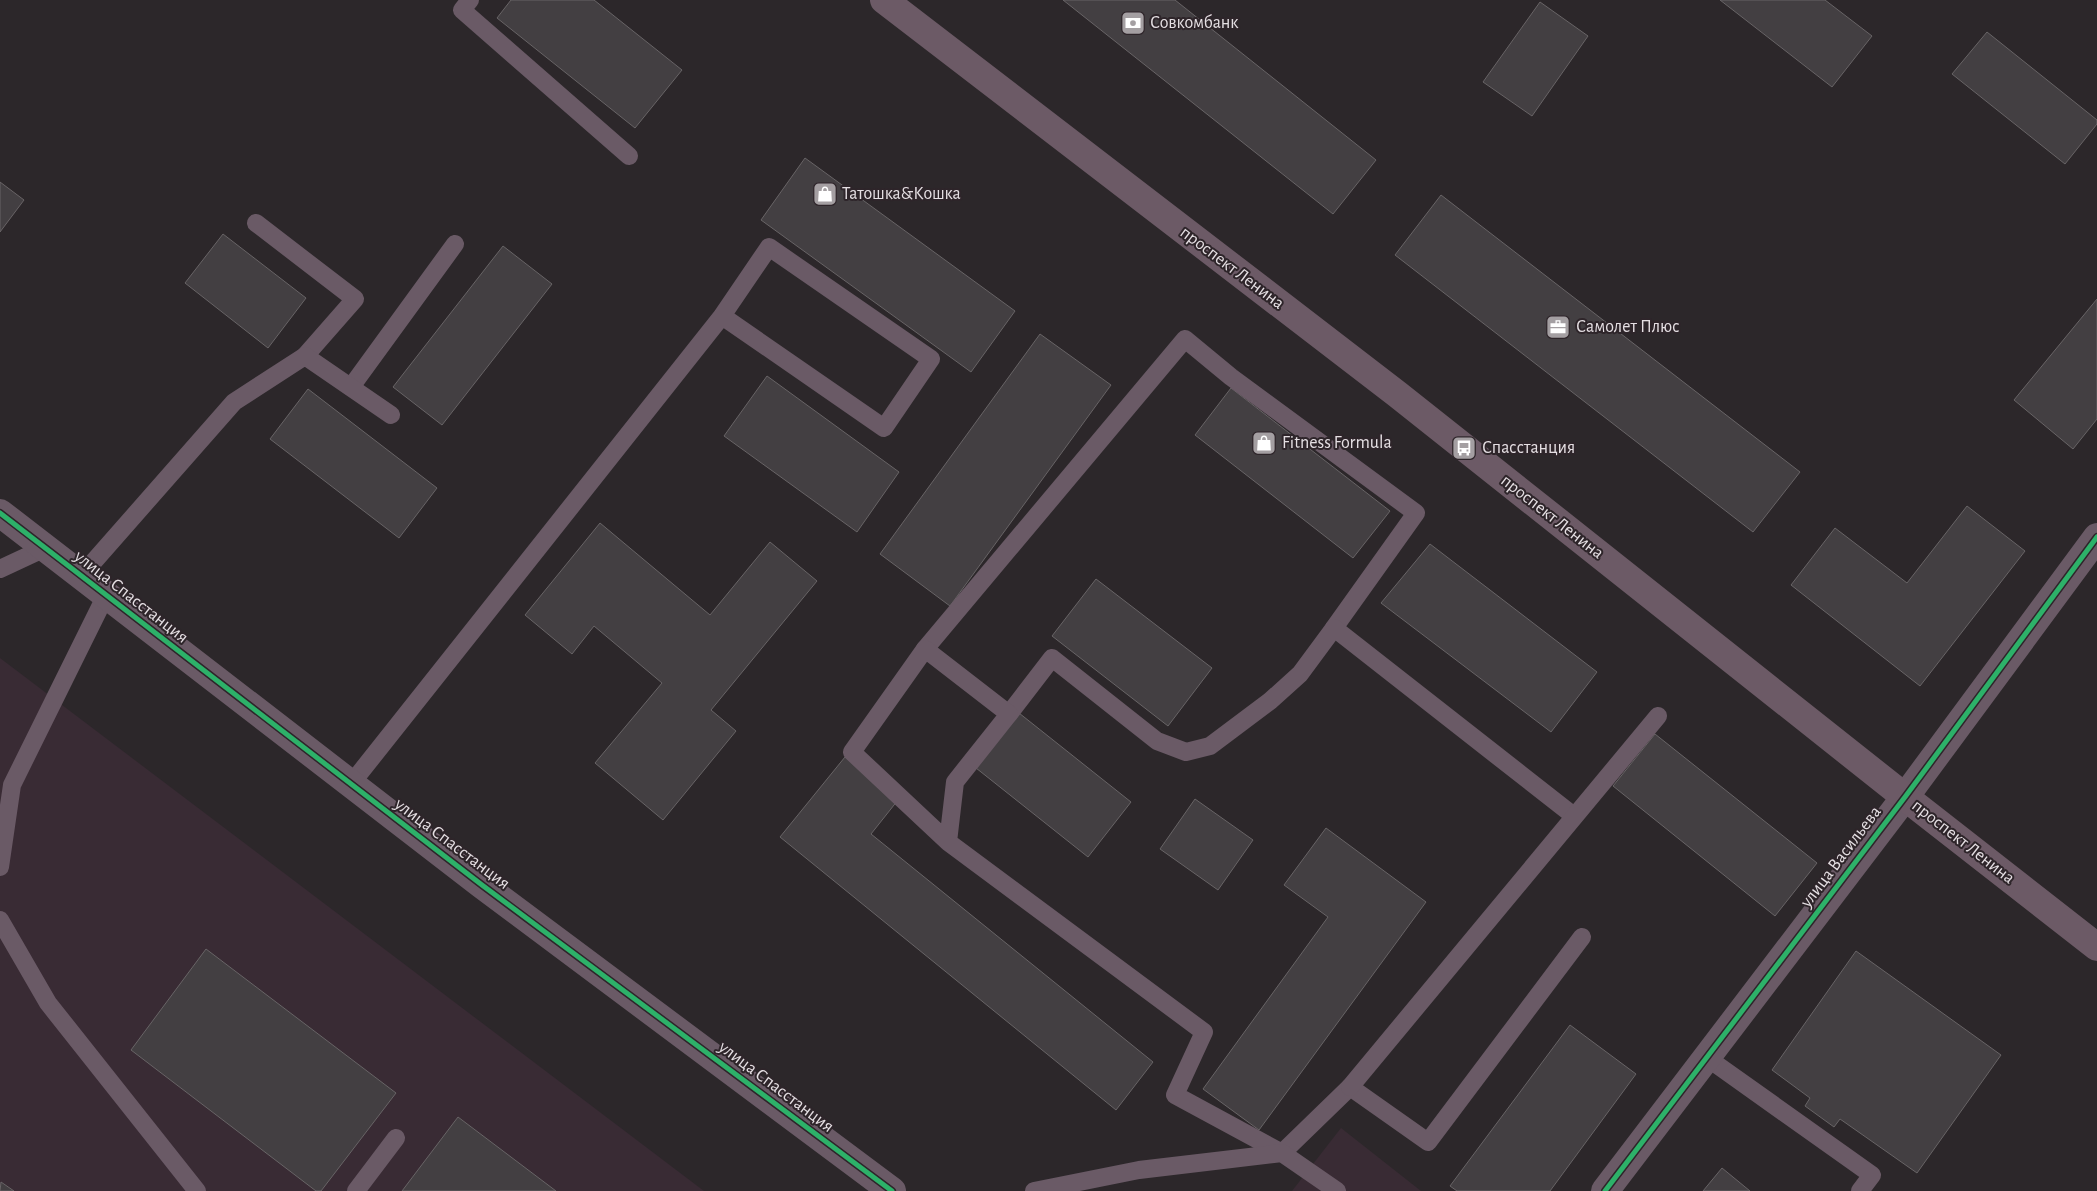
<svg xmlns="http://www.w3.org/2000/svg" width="2097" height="1191" viewBox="0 0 2097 1191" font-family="'Alegreya Sans',sans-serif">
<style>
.built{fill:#392b34}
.building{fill:#433f42;stroke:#686466}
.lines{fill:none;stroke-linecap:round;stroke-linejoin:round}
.lane{stroke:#6a5a66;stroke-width:18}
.street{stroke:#6a5a66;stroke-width:28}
.primary{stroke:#6c5a66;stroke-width:28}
.cycleway-casing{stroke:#2e252a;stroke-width:8}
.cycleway{stroke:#2db169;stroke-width:5}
.labels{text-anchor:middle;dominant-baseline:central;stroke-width:4;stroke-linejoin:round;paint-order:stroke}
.poi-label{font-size:18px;fill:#e5dfe3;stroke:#2e252a;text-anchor:start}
.street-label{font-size:18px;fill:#e5dfe3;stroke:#2e252a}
</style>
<rect width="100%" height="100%" fill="#2c272a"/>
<g class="built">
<path d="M0,658L704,1191H0Z"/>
<path d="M1341,1128L1421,1191H1292Z"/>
</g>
<g class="building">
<path d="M511,0H594L682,70L635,128L497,18Z"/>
<path d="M1063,0H1175L1376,160L1333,214Z"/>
<path d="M1720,0H1825L1872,36L1832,87Z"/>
<path d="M1540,2L1588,36L1532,116L1483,82Z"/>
<path d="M1987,32L2097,120V124L2065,164L1952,74Z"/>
<path d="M805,158L1015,311L971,372L761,220Z"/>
<path d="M0,182L24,200L0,232Z"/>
<path d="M1441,195L1800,472L1753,532L1395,255Z"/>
<path d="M223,234L306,298L268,348L185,283Z"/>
<path d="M503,246L552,284L442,425L393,387Z"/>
<path d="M2097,299V419L2073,449L2014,400Z"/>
<path d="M1040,334L1111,385L950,606L880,554Z"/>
<path d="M767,376L899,472L857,532L724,436Z"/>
<path d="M1231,388L1390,511L1353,558L1195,435Z"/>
<path d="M308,389L437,488L399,538L270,439Z"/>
<path d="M1967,506L2025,551L1920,686L1791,585L1835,528L1907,583Z"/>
<path d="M600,523L710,615L770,542L817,581L711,710L736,731L663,820L595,763L662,683L594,626L572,654L525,615Z"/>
<path d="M1430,544L1597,672L1551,732L1381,603Z"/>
<path d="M1096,579L1212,668L1168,726L1052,636Z"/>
<path d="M1019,713L1131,802L1088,857L976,768Z"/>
<path d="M1655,734L1817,863L1775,916L1613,786Z"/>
<path d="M845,757L898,800L871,834L1153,1062L1116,1110L780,837Z"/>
<path d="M1195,799L1253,840L1218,890L1160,849Z"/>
<path d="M1326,828L1426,902L1259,1130L1203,1089L1328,917L1284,885Z"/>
<path d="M206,949L396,1093L321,1191H316L131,1050Z"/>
<path d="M1856,951L2001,1055L1917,1173L1840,1119L1834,1127L1805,1106L1810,1098L1772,1070Z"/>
<path d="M1570,1025L1636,1074L1550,1191H1457L1450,1186Z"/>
<path d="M458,1117L556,1191H402Z"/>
<path d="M1722,1168L1750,1191H1703Z"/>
<path d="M1,1182L14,1191H0Z"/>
</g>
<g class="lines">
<g class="lane">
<path d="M470,0L462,10L629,156"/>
<path d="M256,223L355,299L305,356"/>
<path d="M351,387L455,244"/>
<path d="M0,569L45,548"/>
<path d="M81,576L234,402L305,356L391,415"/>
<path d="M925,649L1185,339L1231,377L1416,513L1334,628"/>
<path d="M1009,714L1052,658L1157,741L1186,752L1210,746L1270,701L1300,674L1334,628L1574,816"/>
<path d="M351,784L722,316L769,247L931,359L884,428L722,316"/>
<path d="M948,842L955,782L1009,714L925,649L852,752L948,842L1204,1032L1175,1095L1282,1153L1350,1087L1428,1142L1582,937"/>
<path d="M0,867L12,785L106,595"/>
<path d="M0,920L48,1003L197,1191"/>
<path d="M1706,1057L1872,1175L1860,1191"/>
<path d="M1350,1087L1658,716"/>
<path d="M356,1191L396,1138"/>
<path d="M1034,1191L1139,1170L1282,1153L1337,1191"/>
</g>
<g class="street">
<path d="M0,513L482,885L892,1191"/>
<path d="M1605,1191L1905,797L2097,537"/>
</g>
<path class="primary" d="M884,0L1397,394L1905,797L2097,947"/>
<g class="cycleway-casing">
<g id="cycleway">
<path d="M0,513L482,885L892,1191"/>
<path d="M1605,1191L1905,797L2097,537"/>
</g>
</g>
<use href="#cycleway" class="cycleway"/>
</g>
<defs>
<g id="bank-square" transform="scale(1.25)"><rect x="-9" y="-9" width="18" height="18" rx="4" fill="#a49fa2" stroke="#2e252a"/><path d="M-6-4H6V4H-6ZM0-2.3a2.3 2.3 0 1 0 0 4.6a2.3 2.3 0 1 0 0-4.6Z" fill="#fff"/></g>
<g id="shop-square" transform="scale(1.25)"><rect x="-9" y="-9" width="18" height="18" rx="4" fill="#a49fa2" stroke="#2e252a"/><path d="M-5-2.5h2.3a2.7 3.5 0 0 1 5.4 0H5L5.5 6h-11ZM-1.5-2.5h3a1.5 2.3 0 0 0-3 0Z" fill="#fff"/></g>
<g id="office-square" transform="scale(1.25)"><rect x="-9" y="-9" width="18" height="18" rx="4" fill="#a49fa2" stroke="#2e252a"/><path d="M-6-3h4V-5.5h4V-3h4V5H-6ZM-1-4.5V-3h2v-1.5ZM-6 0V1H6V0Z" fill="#fff"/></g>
<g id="bus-square" transform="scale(1.25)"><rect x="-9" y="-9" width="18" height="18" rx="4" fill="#a49fa2" stroke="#2e252a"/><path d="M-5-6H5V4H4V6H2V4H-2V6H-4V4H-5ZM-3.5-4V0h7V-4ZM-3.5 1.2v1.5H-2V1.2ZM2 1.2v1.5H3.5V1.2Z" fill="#fff"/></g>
</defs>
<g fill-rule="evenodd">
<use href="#bank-square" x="1133" y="23"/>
<use href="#shop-square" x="825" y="194"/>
<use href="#office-square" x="1558" y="327"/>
<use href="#shop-square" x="1264" y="443"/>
<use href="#bus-square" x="1464" y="448"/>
</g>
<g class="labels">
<g class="poi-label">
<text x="1150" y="23">Совкомбанк</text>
<text x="842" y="194">Татошка&amp;Кошка</text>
<text x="1576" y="327">Самолет Плюс</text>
<text x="1282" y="443">Fitness Formula</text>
<text x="1482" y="448">Спасстанция</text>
</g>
<g class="street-label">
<text transform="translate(1232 268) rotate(37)">проспект Ленина</text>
<text transform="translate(1552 517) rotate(38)">проспект Ленина</text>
<text transform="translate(131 597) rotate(38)">улица Спасстанция</text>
<text transform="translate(1963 842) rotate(38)">проспект Ленина</text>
<text transform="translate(452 844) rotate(37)">улица Спасстанция</text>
<text transform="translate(1841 857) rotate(-53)">улица Васильева</text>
<text transform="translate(776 1087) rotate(37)">улица Спасстанция</text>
</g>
</g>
</svg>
